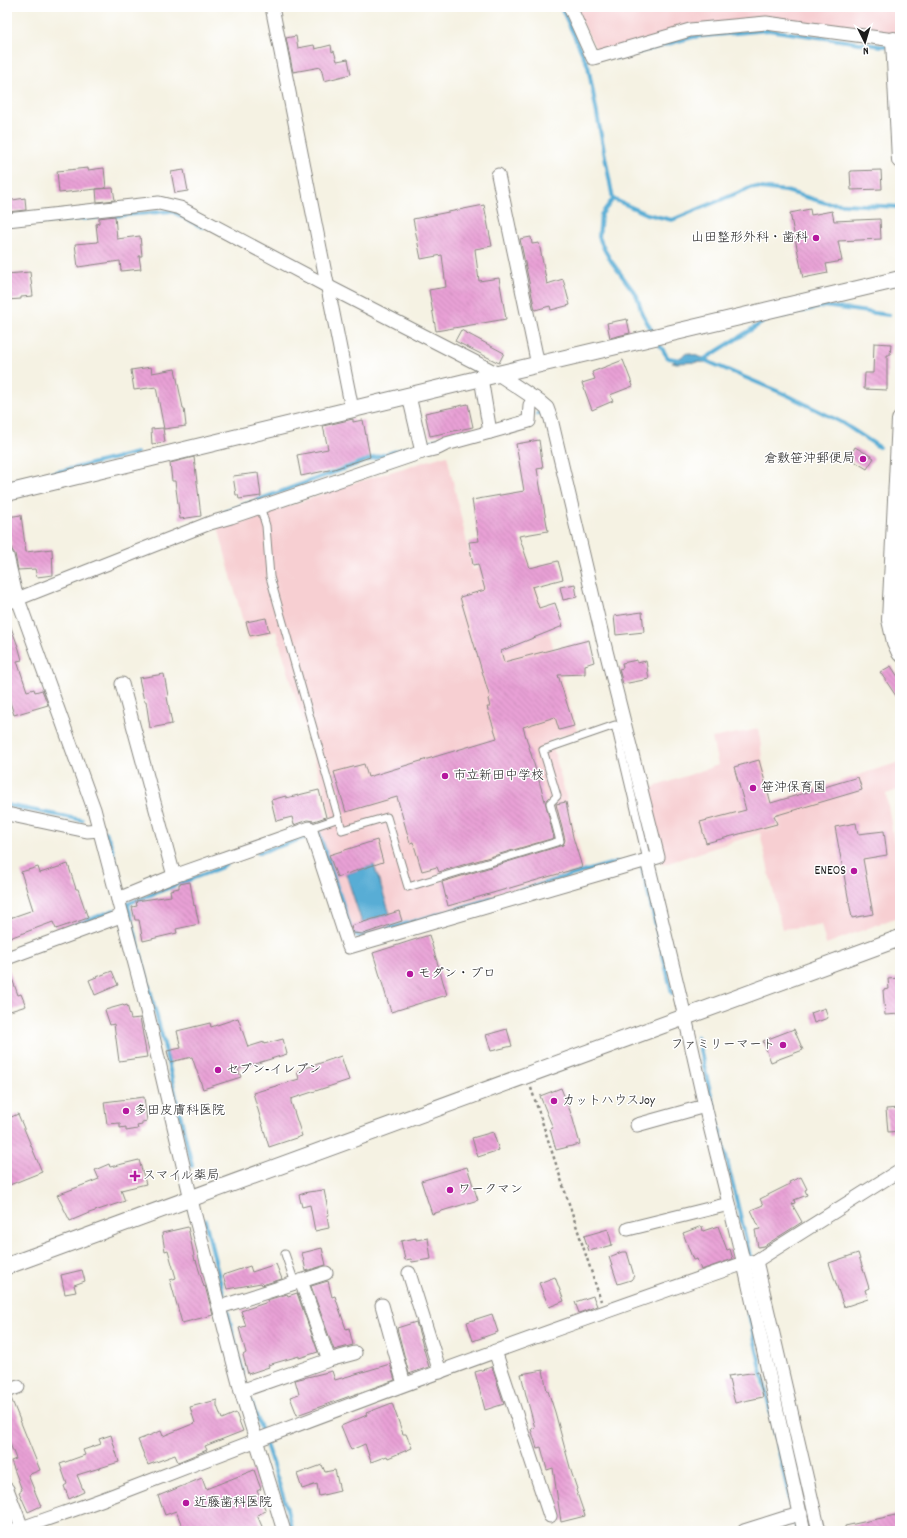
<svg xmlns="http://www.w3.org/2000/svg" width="907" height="1538" viewBox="0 0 907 1538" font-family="Dekko,'Klee One',sans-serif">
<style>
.built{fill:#f7cfd2}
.water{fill:#59add5;stroke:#3a6478}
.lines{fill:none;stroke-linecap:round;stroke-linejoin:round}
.stream{stroke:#59add5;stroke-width:4}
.building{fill:url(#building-back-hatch)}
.service-casing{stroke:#888780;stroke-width:9}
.minor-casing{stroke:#888780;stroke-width:15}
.tertiary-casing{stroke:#888780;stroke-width:18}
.path{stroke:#888780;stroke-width:2.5;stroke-dasharray:3 3;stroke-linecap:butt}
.service{stroke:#fff;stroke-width:7}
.minor{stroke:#fff;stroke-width:13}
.tertiary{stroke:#fff;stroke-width:16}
.poi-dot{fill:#b5179e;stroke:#fff;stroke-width:1.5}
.labels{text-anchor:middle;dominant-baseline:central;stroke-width:3;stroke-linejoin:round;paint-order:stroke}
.poi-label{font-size:13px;fill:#1c1c1c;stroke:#fff;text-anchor:start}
</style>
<defs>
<pattern id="building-back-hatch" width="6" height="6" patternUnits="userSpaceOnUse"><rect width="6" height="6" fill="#e8a0d5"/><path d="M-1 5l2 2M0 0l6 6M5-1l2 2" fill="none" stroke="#c689b6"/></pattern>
</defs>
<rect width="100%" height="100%" fill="#fff"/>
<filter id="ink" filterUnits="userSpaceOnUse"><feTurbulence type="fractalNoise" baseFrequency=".025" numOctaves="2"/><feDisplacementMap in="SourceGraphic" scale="8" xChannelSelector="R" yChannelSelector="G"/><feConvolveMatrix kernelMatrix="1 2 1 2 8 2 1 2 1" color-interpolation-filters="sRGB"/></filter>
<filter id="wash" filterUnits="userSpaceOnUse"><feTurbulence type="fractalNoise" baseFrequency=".012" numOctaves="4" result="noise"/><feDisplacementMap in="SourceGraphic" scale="16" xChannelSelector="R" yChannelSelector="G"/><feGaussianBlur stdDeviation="0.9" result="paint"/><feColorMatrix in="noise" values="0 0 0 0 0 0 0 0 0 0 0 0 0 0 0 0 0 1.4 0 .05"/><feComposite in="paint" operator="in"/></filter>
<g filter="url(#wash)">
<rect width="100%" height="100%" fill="#f5f2e3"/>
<g class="built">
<path d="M574,7H900V36L767,20L598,53Z"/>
<path d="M447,455L473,570L526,551L577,731L551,739L585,869L359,935L354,931L319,830L334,825L276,631L248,641L218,527L247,521L347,485Z"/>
<path d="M759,729L762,758L778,826L763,832L780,827L774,801L900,762V789L886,794L900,876V916L826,944L821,925L782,929L760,833L662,865L645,790L718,765L712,738Z"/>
</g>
<g class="water">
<path d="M687,353L710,360L708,362L672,363Z"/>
<path d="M374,865L390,914L362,923L346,874Z"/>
</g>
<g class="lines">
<g class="stream">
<path d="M561,7L588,66L613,199L601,215L599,237L604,249L611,261L637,296L642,313L652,331"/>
<path d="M617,58L693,37L768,30L881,46H892"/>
<path d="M613,199L647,214L672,220L752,187L786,191L826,203L900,207"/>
<path d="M43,222L171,211L202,227"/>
<path d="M659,344L668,358L681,360"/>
<path d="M703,360L768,319L824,306L889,315"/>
<path d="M704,360L789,396L841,422L879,447"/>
<path d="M537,414L542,413"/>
<path d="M427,443L444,438"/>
<path d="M7,484L137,453"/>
<path d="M225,512L373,458L411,447"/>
<path d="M7,805L82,820"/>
<path d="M105,832L110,841L122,889"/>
<path d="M258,853L319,833L352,932L360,937L617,862"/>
<path d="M641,863L672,993"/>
<path d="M127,902L163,1040L192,1166"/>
<path d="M127,904L220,868L227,863"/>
<path d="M19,947L114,910"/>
<path d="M697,1037L751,1260"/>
<path d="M205,1220L243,1374"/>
<path d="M744,1291L791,1506"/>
<path d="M251,1401L262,1431"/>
<path d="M266,1444L286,1505L292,1531"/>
<path d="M795,1523L797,1531"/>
</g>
</g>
<g id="blocks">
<g class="building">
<path d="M296,36L298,48L314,45L315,49L331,45L332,52L334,51L337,61L348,59L351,74L324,81L321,67L293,72L286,38Z"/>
<path d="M88,168V170L104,168L106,188L59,193L57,171Z"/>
<path d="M184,170L188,191L175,193L171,172Z"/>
<path d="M881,170L882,189L851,190L850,171Z"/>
<path d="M113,188L115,200L97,202L96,189Z"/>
<path d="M25,198L26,210L7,212V201Z"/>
<path d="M484,205L492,246L475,249L479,281L499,278L506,319L436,331L429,290L446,287L442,255L421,259L413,219Z"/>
<path d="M810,209L811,215L832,211L834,221L880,219L881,239L838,241L842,261L826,264L828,273L803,278L790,213Z"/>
<path d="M115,216L117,239L140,236L142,256H139L141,269L121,271L120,261L78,267L75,244L98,242L96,224L99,223V218Z"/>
<path d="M531,237L532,244L539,243L547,284L563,279L570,305L551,310L550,306L535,310L520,239Z"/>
<path d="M30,272L33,296L21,297V299L7,300V274Z"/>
<path d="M627,319L630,333L610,338L607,323Z"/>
<path d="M461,330L504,353L499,363L455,341Z"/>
<path d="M874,343L891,344L890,355H887V390L864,389L865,373H873Z"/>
<path d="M623,360L633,386L610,395L613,401L592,410L582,383L595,379L592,372Z"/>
<path d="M151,367L152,373L175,369L183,408H184L186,426L164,429L156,387L134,390L131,370Z"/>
<path d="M468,404L473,427L430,436L425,413Z"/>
<path d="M353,419V422L363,420L370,457L334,469L301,476L297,455L328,449L323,426Z"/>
<path d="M163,428L165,442L152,444L151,429Z"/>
<path d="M539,440L543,468L537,469L548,531L519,536L530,568L558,561L563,579L532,587L539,608L555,603L563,626L501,651L504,662L589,640L594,662L585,665V674L558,675L574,726L559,730L555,717L523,727L545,801L554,838L439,872L437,867L422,871L413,842L410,843L397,797L346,812L334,772L364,764L368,777L497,738L487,707H490L488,699L490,698L460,597L485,590L478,564L473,565L469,542L479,541L472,500L524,491L516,444Z"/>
<path d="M855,447L874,458L867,469L849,458Z"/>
<path d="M194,457L201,516L180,519L175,481H172L170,463Z"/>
<path d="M258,473L261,496L239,499L238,495H236L233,476Z"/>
<path d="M21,515L26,552L52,549L53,575L37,577L35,569L18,570L15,554L12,550L10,536H9L7,517Z"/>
<path d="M575,584L577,597L563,600L560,587Z"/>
<path d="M642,612L644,632L616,635L614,616Z"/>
<path d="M266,618L269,632L250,636L246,622Z"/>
<path d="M7,622H9L19,649L22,660L17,661L27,691L34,689L35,692L42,690L48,705L14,715L7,692Z"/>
<path d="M637,660V663L646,661L649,679L623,684L619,669L623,668L622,663Z"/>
<path d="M891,666L900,680V702L880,672Z"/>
<path d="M164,674L168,696L167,697L172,724L150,728L146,701H144L139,678Z"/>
<path d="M759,760L771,803L858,777L862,790L774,816L777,824L706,843L700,822L746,810L734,767Z"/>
<path d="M319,790L326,817L314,821L307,820L294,825L292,817L276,821L271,800L286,796V798Z"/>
<path d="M566,802L573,837L582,867L448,906L442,882L563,845L565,840L556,804Z"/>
<path d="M856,823L858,834L884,831L887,855L863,859L873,914L852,918L835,827Z"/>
<path d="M377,840L383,862L337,877L329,855Z"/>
<path d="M68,864L76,889H78L88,918L56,929L53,922L7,939V919L33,910L21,872L38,867L40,873Z"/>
<path d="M190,882L194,906L195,905L199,924L176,929L177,933L143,941L139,920H135L132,907L137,906L136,901L171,896L170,890L179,888V884Z"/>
<path d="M399,911L402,921L363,934L353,933L351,926Z"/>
<path d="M429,935L447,995L391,1012L373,953Z"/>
<path d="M7,970H9L18,995L21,994L26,1006L7,1012Z"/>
<path d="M112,971L118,985L95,995L89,980Z"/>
<path d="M900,978V1014L885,1015L883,990L889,989L888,979Z"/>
<path d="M123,1005L124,1006L127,1005L131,1019L140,1018L147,1057L119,1061L114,1024L110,1025L105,1010Z"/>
<path d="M825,1008L828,1018L814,1023L811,1013Z"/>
<path d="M238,1018L248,1047L264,1042V1044L283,1039L287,1054L238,1069L241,1077L203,1089L192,1057L170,1062L167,1051L181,1048L177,1031L210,1023L211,1027Z"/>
<path d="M507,1029L512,1046L491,1051L486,1035Z"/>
<path d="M794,1029L803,1050L771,1062L763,1041Z"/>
<path d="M341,1056L349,1080L291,1099V1102L302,1136L269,1147L253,1093L299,1079L297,1071Z"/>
<path d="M561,1088L572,1116L580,1144L556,1150L550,1129L553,1128L540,1096Z"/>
<path d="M144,1097L147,1121L142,1122V1125L137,1126L138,1129L126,1131V1127L120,1128V1123L107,1124L104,1102Z"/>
<path d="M899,1108L900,1131L888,1132L886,1109Z"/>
<path d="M18,1114L42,1172L7,1186V1119Z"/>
<path d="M493,1132L499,1150L478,1157L472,1138Z"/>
<path d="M139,1160L146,1184L121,1190L125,1201L89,1213L70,1221L57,1195L99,1179L95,1170L109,1164L110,1167Z"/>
<path d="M467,1167L478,1200L432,1214L421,1181Z"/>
<path d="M801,1177L807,1189L805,1190L807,1195L794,1200L795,1203L792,1204L802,1222L764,1246L758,1247L755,1230L760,1229L751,1210L763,1205L760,1199L790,1184L789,1182Z"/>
<path d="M324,1190L329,1215H327L329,1228L315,1231L310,1205L302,1207L299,1195L308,1192Z"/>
<path d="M702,1226L703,1231L718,1226L727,1250L730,1249L733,1259L701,1270L697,1259L693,1260L683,1233Z"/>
<path d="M188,1227L195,1261L196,1260L204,1287L205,1286L213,1315L182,1323L170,1280L176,1278L168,1250L165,1251L162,1233Z"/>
<path d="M608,1229L612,1245L589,1251L584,1236Z"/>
<path d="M416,1238V1240L428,1238L431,1259L412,1262L411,1259L405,1260L401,1241Z"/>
<path d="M322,1248L326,1265L306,1271L302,1253Z"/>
<path d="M622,1252H627L634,1276L631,1280L618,1284L609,1257Z"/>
<path d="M858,1253L869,1288L865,1290L868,1299L844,1307L829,1263Z"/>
<path d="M276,1264L282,1279L262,1285L261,1283L227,1289L223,1275L250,1266L252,1272Z"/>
<path d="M82,1270L85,1281L74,1285L76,1292L65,1294L61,1275Z"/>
<path d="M555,1277L564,1301L549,1307L539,1283Z"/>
<path d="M328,1281L332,1297L335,1296L346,1329L349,1328L353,1345L334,1350L311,1286Z"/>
<path d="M297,1293L318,1352L299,1358V1356L268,1365L269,1367L248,1374L243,1355L246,1353L239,1328L246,1326L241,1311L268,1302L267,1300L287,1294L288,1296Z"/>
<path d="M593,1296L597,1306L579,1313L575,1302Z"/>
<path d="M492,1314L498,1332L473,1341L467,1322Z"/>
<path d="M416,1322L429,1367L409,1374L397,1328Z"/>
<path d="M390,1364L395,1380L297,1415L290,1397L299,1394L295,1380L332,1371L335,1380Z"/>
<path d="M492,1367L504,1404L485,1410L475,1372Z"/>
<path d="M543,1370L547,1391H548L555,1412L571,1471L577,1489L576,1490L585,1516L561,1522L553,1468L547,1470L541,1447L537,1448L531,1429L535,1428L526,1395L521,1374Z"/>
<path d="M758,1372L763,1397L735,1403L728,1376Z"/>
<path d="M11,1398L40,1470L28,1475L41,1506L28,1512L19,1492L22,1490L11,1461L16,1459L7,1436V1399Z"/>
<path d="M217,1400V1406L222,1419L236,1413L243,1431L205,1446L207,1450L178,1462L175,1455L148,1465L138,1440L161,1431L163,1436L195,1423L190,1407Z"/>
<path d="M392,1403L403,1434H406L412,1448L388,1458L387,1456L371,1462L365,1444L351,1450L341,1426L367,1415L366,1413Z"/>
<path d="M111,1435L119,1462L77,1475L84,1492L69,1499L64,1486L67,1484L60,1464L85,1455L83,1450L101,1444L99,1439Z"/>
<path d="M322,1465L325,1472L335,1470L340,1491L319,1496L317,1484L302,1489L297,1474Z"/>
<path d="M254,1470L261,1489L257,1491L266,1511L257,1515L264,1531H184L176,1511L165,1515L158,1496L202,1478L206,1489Z"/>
<path d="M900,1514V1531H845V1526Z"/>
</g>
</g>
</g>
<g filter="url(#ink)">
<use href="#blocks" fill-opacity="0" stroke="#888780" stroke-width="1"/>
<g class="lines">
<g class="service-casing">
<g id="service">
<path d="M260,506L266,526L270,577L342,830L387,817L408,887L560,841L550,803L557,796L543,750L615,725L647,860"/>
<path d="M310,828L339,818"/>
<path d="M285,1254L295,1283"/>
</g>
</g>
<g class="minor-casing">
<g id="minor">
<path d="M272,7L352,409"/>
<path d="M570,7L593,58L690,30L766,23L894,40H900"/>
<path d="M498,175L538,365"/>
<path d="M7,220L159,203L180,208L327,286L498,374L540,402L547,408L551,419L602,635L658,857L647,860"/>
<path d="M490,432L529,421L530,405L535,398"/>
<path d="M422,452L438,448L446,444L490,432L481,378"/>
<path d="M7,556L15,591L94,809L143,994L194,1212L241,1391L284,1531"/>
<path d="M7,603L210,523L231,517L422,452L409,396"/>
<path d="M122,684L174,876"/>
<path d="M7,814L87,831L100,830"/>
<path d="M118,899L174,876L310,828L349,947L647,860L685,1017L705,1106L744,1264L804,1531"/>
<path d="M7,958L121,916"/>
<path d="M637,1125L705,1106"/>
<path d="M628,1229L729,1204"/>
<path d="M756,1261L819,1531"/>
<path d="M409,1273L440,1372"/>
<path d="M301,1281L329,1360"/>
<path d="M382,1305L404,1384"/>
<path d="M220,1307L326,1273"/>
<path d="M495,1351L550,1516"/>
<path d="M7,1391L18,1387"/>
<path d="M241,1391L329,1360L355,1353"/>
<path d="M7,1489L22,1528"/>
<path d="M14,1531C51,1517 90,1505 127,1490C330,1411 533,1336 739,1265L756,1261L900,1170"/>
<path d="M744,1531L785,1518L801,1514"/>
</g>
</g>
<g class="tertiary-casing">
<g id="tertiary">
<path d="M894,40L900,160"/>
<path d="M900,420L890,620L895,642L900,653"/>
<path d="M7,493L498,374L900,279"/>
<path d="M7,1266L900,938"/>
</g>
</g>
<path class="path" d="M531,1088L601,1301"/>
<use href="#service" class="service"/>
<use href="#minor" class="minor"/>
<use href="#tertiary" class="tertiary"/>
</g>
</g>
<g class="poi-dot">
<circle cx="816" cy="238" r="4"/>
<circle cx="863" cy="459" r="4"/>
<circle cx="445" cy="776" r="4"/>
<circle cx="753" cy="788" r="4"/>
<circle cx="854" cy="871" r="4"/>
<circle cx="410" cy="974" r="4"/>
<circle cx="783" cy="1045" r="4"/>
<circle cx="218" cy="1070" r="4"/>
<circle cx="554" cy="1101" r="4"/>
<circle cx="126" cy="1111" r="4"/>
<path d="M133 1170h4v4h4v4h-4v4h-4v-4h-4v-4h4z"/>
<circle cx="450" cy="1190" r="4"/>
<circle cx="186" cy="1503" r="4"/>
</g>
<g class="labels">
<g class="poi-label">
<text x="808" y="238" text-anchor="end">山田整形外科・歯科</text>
<text x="855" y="459" text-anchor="end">倉敷笹沖郵便局</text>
<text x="453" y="776">市立新田中学校</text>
<text x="761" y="788">笹沖保育園</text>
<text x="846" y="871" text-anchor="end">ENEOS</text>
<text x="418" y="974">モダン・プロ</text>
<text x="775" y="1045" text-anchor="end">ファミリーマート</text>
<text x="226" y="1070">セブン-イレブン</text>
<text x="562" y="1101">カットハウスJoy</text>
<text x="134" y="1111">多田皮膚科医院</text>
<text x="143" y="1176">スマイル薬局</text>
<text x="458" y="1190">ワークマン</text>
<text x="194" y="1503">近藤歯科医院</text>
</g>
</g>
<rect width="907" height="1538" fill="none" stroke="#fff" stroke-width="24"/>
<g transform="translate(865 42) rotate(175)" stroke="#ffffff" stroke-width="3" paint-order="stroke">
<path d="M0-3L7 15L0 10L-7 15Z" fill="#1c1c1c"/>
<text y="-6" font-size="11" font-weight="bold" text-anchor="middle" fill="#1c1c1c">N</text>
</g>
</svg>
